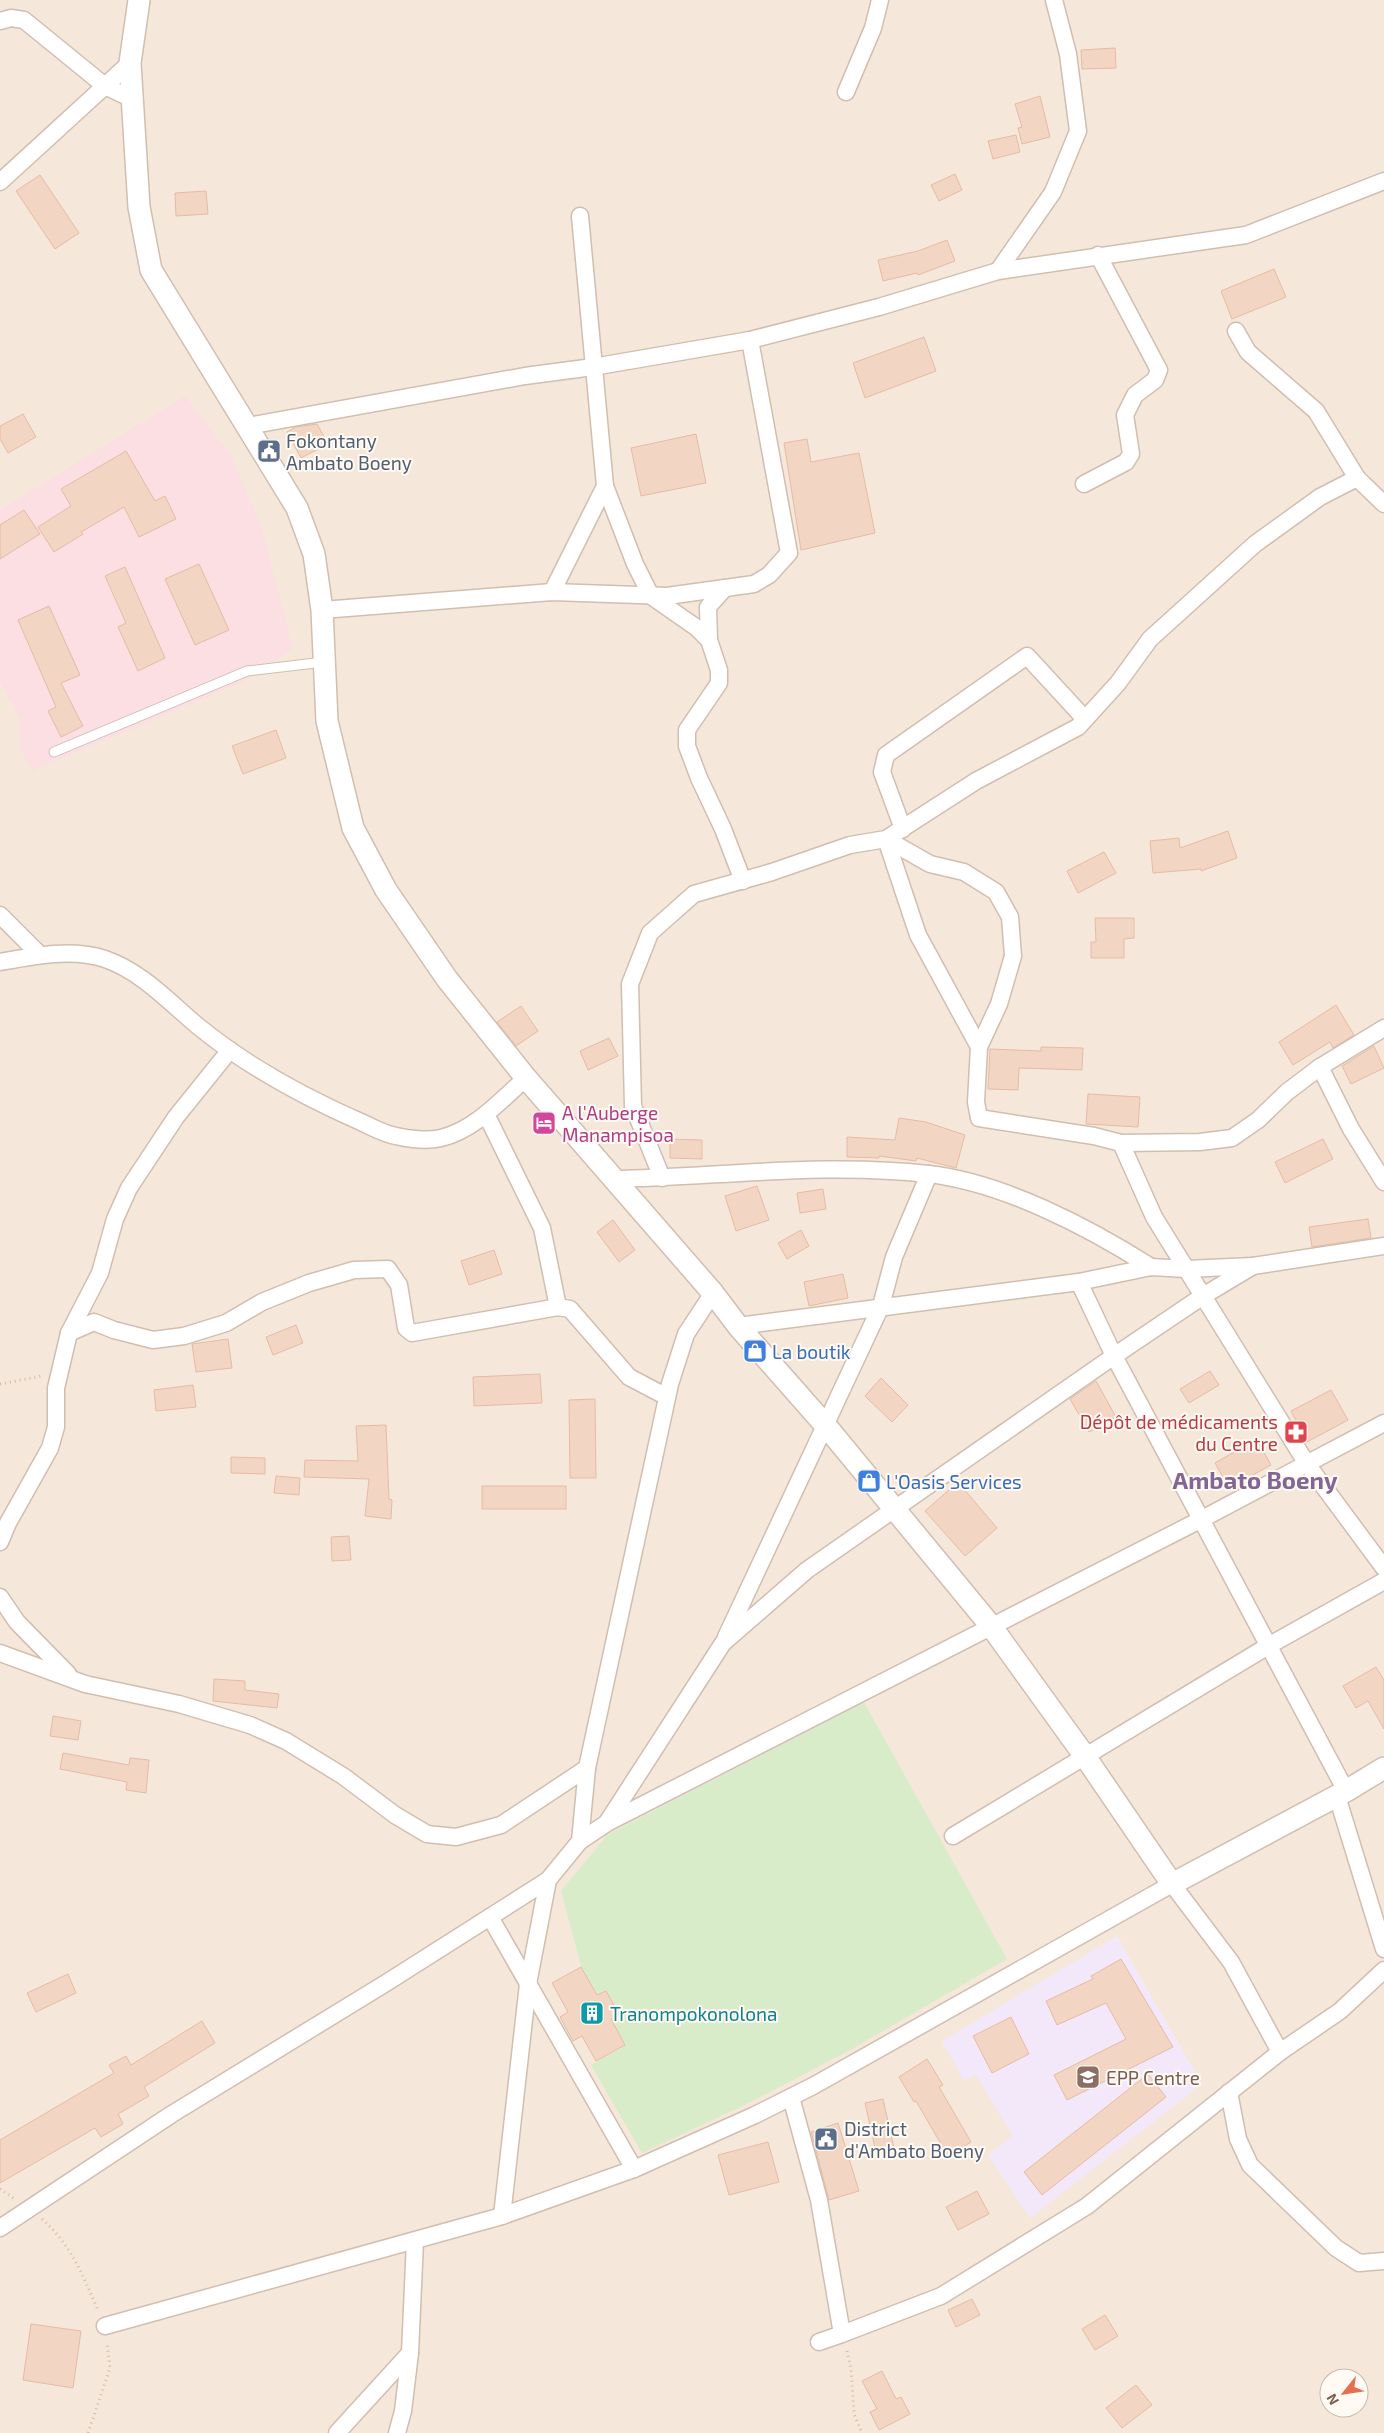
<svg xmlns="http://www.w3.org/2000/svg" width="1384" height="2433" viewBox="0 0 1384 2433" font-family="'Exo 2',sans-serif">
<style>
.residential{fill:#f5e8da;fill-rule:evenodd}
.education{fill:#f3e8fa}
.medical{fill:#fbdfe3}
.green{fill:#d8ecc9}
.building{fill:#f3d5c3;stroke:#e6bba3}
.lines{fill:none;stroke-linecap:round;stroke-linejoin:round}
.service-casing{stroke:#d1beb0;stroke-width:11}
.minor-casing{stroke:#d1beb0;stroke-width:19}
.tertiary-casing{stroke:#d1beb0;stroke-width:24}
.path{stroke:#d9b8a5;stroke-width:3;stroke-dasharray:1 4;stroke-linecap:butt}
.service{stroke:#fff;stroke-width:9}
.minor{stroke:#fff;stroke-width:16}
.tertiary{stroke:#fff;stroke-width:21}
.labels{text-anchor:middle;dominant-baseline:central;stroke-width:4;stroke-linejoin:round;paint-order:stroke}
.service-label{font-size:19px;fill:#4e5e75;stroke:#fffaf3;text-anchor:start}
.hotel-label{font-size:19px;fill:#b23c85;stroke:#fffaf3;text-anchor:start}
.shop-label{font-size:19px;fill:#366cbe;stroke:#fffaf3;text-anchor:start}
.health-label{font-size:19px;fill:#be3a42;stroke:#fffaf3;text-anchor:end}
.culture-label{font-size:19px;fill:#0d838f;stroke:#fffaf3;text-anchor:start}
.education-label{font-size:19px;fill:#785e54;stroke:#fffaf3;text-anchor:start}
.district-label{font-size:24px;font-weight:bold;fill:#846695;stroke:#fffaf3}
</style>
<rect width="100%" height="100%" fill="#fdf6ec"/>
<path class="residential" d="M0,0H1384V2433H0ZM1329,2378H1359V2408H1329Z"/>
<path class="education" d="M1117,1936L1202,2084L1030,2218L988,2155L1013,2136L976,2075L964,2080L942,2041Z"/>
<path class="medical" d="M185,396L232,457L262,529L293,649L237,685L32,771L19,746L21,721L0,681V510Z"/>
<path class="green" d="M864,1702L1007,1959L852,2049L747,2104L642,2153L591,2065L626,2045L611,2020L620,2014L606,1991L598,1995L581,1966L561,1891L607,1835Z"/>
<g class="building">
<path d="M1115,48L1116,68L1082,69L1081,50Z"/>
<path d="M1040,96L1050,137L1022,144L1018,128L1022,127L1015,104Z"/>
<path d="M1016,135L1020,152L993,159L988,141Z"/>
<path d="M955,174L962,190L939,201L931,185Z"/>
<path d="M40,175L79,233L55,249L16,191Z"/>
<path d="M206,191L208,214L176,216L175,193Z"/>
<path d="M947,240L955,261L918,275L917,273L883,281L878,260L918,251Z"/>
<path d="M1274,269L1286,297L1232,319L1221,291Z"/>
<path d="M924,337L936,371L865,398L853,363Z"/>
<path d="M23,414L36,437L8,453L0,439V426Z"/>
<path d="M317,424L328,444L301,458L287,432L296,427Z"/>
<path d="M696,434L706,483L641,496L631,448Z"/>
<path d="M807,439L811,462L859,453L875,533L801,550L784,443Z"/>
<path d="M126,451L155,501L165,496L176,519L139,537L124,507L81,532L83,534L54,552L38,527L71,506L61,489Z"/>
<path d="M24,510L40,534L0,559V525Z"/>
<path d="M199,564L229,630L195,645L165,579Z"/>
<path d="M125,567L165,658L138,671L118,627L126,623L105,576Z"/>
<path d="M49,606L80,675L61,683L83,726L61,737L48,711L56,707L18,620Z"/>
<path d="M276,730L286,758L243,774L232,746Z"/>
<path d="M1228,831L1237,858L1201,871V869L1153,873L1150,841L1179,838L1180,848Z"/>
<path d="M1104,852L1116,873L1078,893L1067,871Z"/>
<path d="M1095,918H1134V938L1124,939V958H1091V942H1096Z"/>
<path d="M1336,1005L1354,1035L1333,1048L1330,1042L1293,1065L1279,1042Z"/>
<path d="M521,1006L538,1031L516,1046L497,1022Z"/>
<path d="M609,1038L618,1056L588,1070L580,1051Z"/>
<path d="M1374,1046L1384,1068L1351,1084L1342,1066Z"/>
<path d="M1041,1047L1083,1048L1082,1070L1019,1068L1018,1090L988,1089L990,1049L1041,1051Z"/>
<path d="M1088,1094L1140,1097L1138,1127L1086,1124Z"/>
<path d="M899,1118L926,1122L965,1135L956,1168L917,1158L916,1161L879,1156V1158L847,1157V1137L895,1140Z"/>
<path d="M670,1139L702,1140V1159L670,1158Z"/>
<path d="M1323,1139L1333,1159L1285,1183L1275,1162Z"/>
<path d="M757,1186L769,1220L736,1231L725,1196Z"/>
<path d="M823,1189L826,1209L800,1213L797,1193Z"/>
<path d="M1368,1219L1371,1238L1312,1247L1309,1227Z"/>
<path d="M613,1220L635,1250L619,1262L597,1232Z"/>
<path d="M801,1230L809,1246L787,1259L778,1243Z"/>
<path d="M494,1250L502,1274L469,1285L461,1261Z"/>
<path d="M843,1274L848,1298L809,1306L804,1282Z"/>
<path d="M296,1325L303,1343L273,1355L266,1337Z"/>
<path d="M228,1339L232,1368L196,1372L192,1344Z"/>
<path d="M1210,1371L1219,1385L1189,1403L1180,1389Z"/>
<path d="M540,1374L542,1403L474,1406L473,1377Z"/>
<path d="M881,1378L908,1405L892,1422L865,1396Z"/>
<path d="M1096,1381L1116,1417L1089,1432L1070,1399Z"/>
<path d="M193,1385L196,1407L156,1411L154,1390Z"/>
<path d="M1331,1390L1348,1420L1307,1442L1291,1411Z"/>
<path d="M595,1399L596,1478H570L569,1400Z"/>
<path d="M386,1425L389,1499L392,1500L391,1519L365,1516L369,1479L304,1477L305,1460L358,1461L356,1426Z"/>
<path d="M1257,1439L1271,1465L1229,1488L1215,1463Z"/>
<path d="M231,1457L265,1458V1474L231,1473Z"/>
<path d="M276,1476L300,1478L299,1495L274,1493Z"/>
<path d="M958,1482L997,1528L965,1556L925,1511Z"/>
<rect x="482" y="1486" width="84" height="23"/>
<path d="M349,1536L351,1560L332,1561L331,1537Z"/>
<path d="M1376,1667L1384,1680V1729L1368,1701L1356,1708L1343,1686Z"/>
<path d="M214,1679L245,1681V1690L279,1694L277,1708L213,1701Z"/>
<path d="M53,1716L81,1721L78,1740L50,1736Z"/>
<path d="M63,1753L129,1765L130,1758L149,1760L146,1793L126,1790L127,1782L60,1769Z"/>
<path d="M1121,1959L1173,2047L1067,2100L1054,2075L1126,2039L1106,2003L1057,2025L1046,2001L1093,1979L1091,1976Z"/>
<path d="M581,1967L597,1995L606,1991L619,2014L611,2019L625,2045L596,2061L582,2036L573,2041L560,2017L568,2012L552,1983Z"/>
<path d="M68,1974L76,1993L36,2012L27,1993Z"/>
<path d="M1011,2017L1029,2054L992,2073L973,2036Z"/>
<path d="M202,2021L215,2043L144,2087L149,2096L118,2114L123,2124L101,2137L95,2128L0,2183V2140L114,2073L109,2065L126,2056L131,2065Z"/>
<path d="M927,2059L943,2085L939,2087L971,2142L948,2156L916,2101L914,2102L899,2077Z"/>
<path d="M1148,2074L1166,2097L1042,2195L1024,2172Z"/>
<path d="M883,2099L894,2148L876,2152L865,2103Z"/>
<path d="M838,2123L859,2191L829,2200L811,2132Z"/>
<path d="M768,2142L779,2182L729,2195L718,2155Z"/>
<path d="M977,2191L989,2214L958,2230L946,2207Z"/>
<path d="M972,2299L980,2315L956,2327L948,2310Z"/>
<path d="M1105,2315L1118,2336L1095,2350L1082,2329Z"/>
<path d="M31,2324L81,2331L73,2388L23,2380Z"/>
<path d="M882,2371L896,2399L901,2397L910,2414L879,2430L870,2412L877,2409L862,2381Z"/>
<path d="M1136,2385L1152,2405L1122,2428L1106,2408Z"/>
</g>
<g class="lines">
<g class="service-casing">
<path id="service" d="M54,752L247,671L324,662"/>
</g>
<g class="minor-casing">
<g id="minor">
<path d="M0,21L11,18L24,20L105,86L132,99"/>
<path d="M846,92L873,28L880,0"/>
<path d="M0,182L130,63"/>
<path d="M998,271L1053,192L1078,131L1068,54L1054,0"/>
<path d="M1236,331L1248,352L1316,411L1357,478"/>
<path d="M248,426L525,376L593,367L750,340L879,307L998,271L1246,235L1384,181"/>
<path d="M1084,484L1126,462L1131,454L1125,415L1135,395L1155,380L1159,370L1098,255"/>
<path d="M605,486L635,564L651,596L697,628L709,640"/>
<path d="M725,588L708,607L709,640L719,670V683L687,730V746L699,778L723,829L743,881"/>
<path d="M552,592L605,486L580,216"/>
<path d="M322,610L552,592L667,596L754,584L769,575L789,553L750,340"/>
<path d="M903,829L882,772L886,755L1027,656L1085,719"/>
<path d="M886,839L930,864L964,872L996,892L1010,917L1013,956L999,1004L979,1047L976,1102L979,1118L1094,1136L1121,1143L1200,1142L1232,1138L1258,1120L1287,1092L1320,1067L1384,1028"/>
<path d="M886,839L918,935L979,1047"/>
<path d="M0,915L40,955"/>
<path d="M0,962C33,956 72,948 105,959C141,971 170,1003 199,1027C247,1066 304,1097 361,1122C372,1127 384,1134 396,1136C409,1139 428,1141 441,1138C475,1130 501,1100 526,1078"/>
<path d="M1320,1067L1351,1129L1384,1182"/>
<path d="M486,1114L542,1228L558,1307"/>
<path d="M1121,1143L1154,1217L1203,1296L1307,1464L1384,1568"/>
<path d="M662,1178L633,1106L630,984L650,933L694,894L772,872L850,845L886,839L976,781L1078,727L1118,683L1150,639L1255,544L1320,497L1357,478L1384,504"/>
<path d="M613,1179C716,1177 826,1162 928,1174C1002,1182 1088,1227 1151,1267"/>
<path d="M1079,1282L1114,1356L1346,1791"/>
<path d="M738,1326L1079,1282L1151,1267L1186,1269L1253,1266L1384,1246"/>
<path d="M69,1333L94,1322L114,1330L153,1340L184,1336L226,1323L262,1302L309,1283L354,1270L388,1269L399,1285L406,1328L412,1333L558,1307L570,1309L629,1377L667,1397"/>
<path d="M0,1542L8,1523L50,1448L56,1427V1388L69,1333L100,1273L115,1219L129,1188L176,1117L230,1050"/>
<path d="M0,1597L17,1622L68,1674"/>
<path d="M726,1637L881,1306L894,1257L929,1174"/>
<path d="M0,1653L85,1684L179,1704L250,1725L286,1741L343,1776L395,1815L427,1834L456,1837L501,1825L587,1768"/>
<path d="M1337,1796L1384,1949"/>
<path d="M608,1821L723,1643L807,1570L1114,1356L1203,1296L1253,1266"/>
<path d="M953,1836L1268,1646L1384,1581"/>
<path d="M580,1841L587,1768L670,1384L686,1334L713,1293"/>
<path d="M490,1917L634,2169"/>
<path d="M1229,2092L1238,2139L1250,2165L1336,2248L1359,2263L1384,2261"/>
<path d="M791,2097L819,2200L842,2334L941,2296L1087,2206L1280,2052"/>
<path d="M502,2216L528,1984L548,1880"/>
<path d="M0,2228L172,2114L386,1983L548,1880L580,1841L607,1823L1202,1519L1384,1423"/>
<path d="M105,2326L502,2216L634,2169L755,2115L813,2086L1172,1884L1231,1962L1280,2052L1340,2011L1384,1970"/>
<path d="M819,2342L842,2334"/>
<path d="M337,2433L410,2353L415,2241"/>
<path d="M397,2433L403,2411L410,2353"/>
</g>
</g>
<g class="tertiary-casing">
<path id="tertiary" d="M139,0L130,63L139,207L151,270L297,508L314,554L322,610L327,721L353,828L386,890L447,979L526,1078L713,1293L738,1326L826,1426L991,1626L1084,1755L1172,1884L1346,1791L1384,1768"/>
</g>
<g class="path">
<path d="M0,1384L42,1376"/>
<path d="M0,2189L15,2199"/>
<path d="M42,2219C72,2246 82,2274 98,2310"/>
<path d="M847,2351L851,2369L854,2414L862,2433"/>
<path d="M88,2433L110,2368L107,2343"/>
</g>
<use href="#service" class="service"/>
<use href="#minor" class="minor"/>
<use href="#tertiary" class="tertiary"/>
</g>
<defs>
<g id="civic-square" transform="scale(1.25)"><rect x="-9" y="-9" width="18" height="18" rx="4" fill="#5c6f8a" stroke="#fffaf3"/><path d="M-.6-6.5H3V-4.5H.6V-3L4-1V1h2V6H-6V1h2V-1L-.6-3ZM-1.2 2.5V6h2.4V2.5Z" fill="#fff"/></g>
<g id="hotel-square" transform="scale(1.25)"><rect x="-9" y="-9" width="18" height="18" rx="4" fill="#d1479c" stroke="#fffaf3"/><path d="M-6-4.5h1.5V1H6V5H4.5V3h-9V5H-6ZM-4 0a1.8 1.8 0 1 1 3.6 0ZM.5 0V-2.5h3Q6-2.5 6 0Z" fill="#fff"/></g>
<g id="shop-square" transform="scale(1.25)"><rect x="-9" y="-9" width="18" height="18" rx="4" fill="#3f7fe0" stroke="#fffaf3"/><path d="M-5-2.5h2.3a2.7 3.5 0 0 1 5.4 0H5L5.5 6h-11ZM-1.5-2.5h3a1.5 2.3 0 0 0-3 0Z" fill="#fff"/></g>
<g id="pharmacy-square" transform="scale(1.25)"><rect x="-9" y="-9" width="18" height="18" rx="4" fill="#e0444e" stroke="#fffaf3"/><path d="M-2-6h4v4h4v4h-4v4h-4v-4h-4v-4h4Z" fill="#fff"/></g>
<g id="building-square" transform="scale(1.25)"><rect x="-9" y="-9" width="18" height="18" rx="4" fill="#0f9aa8" stroke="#fffaf3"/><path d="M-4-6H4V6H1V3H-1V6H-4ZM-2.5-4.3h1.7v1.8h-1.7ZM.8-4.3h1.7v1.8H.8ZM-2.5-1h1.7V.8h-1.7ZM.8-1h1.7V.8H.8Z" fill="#fff"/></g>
<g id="school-square" transform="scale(1.25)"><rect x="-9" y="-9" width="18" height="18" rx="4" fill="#8d6e63" stroke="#fffaf3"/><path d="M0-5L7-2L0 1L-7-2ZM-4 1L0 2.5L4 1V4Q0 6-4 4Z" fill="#fff"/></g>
</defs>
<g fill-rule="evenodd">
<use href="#civic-square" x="269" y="451"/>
<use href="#hotel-square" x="544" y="1123"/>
<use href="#shop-square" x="755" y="1351"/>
<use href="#pharmacy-square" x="1296" y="1432"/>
<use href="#shop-square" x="869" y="1481"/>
<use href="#building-square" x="592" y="2013"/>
<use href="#school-square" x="1088" y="2077"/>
<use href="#civic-square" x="826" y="2139"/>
</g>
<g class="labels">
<g class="service-label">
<text x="286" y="440">Fokontany<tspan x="286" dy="22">Ambato Boeny</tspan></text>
<text x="844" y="2128">District<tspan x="844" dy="22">d'Ambato Boeny</tspan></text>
</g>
<g class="hotel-label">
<text x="562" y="1112">A l'Auberge<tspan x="562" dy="22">Manampisoa</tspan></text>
</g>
<g class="shop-label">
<text x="772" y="1351">La boutik</text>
<text x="886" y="1481">L'Oasis Services</text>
</g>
<g class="health-label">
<text x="1278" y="1421">Dépôt de médicaments<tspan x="1278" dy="22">du Centre</tspan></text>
</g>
<g class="culture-label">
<text x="610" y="2013">Tranompokonolona</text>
</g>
<g class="education-label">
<text x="1106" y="2077">EPP Centre</text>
</g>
<g class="district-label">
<text x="1255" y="1479">Ambato Boeny</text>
</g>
</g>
<g transform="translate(1344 2393) rotate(240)"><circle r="24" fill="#fffaf3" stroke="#cabbb1"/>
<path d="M0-4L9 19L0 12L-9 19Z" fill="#e76f51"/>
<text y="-8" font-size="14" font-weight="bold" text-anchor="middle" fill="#7a5c4d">N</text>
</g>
</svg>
